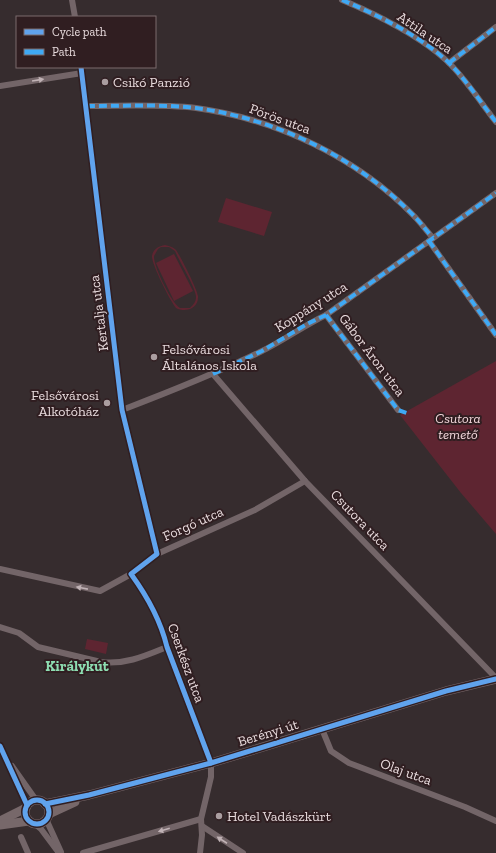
<svg xmlns="http://www.w3.org/2000/svg" width="496" height="853" viewBox="0 0 496 853" font-family="'Zilla Slab',serif">
<style>
.green{fill:#5e2531;fill-rule:evenodd}
.lines{fill:none;stroke-linecap:round;stroke-linejoin:round}
.minor{stroke:#736568;stroke-width:6}
.secondary{stroke:#77686a;stroke-width:9}
.quiet{stroke:#3fa9f5;stroke-width:4;stroke-dasharray:8 4;stroke-linecap:butt}
.cycleway-casing{stroke:#301e21;stroke-width:8}
.cycleway{stroke:#60a3ed;stroke-width:5}
.oneway{fill:#c0b2b5}
.poi-dot{fill:#aa9ea0;stroke:#301e21;stroke-width:1.5}
.labels{text-anchor:middle;dominant-baseline:central;stroke-width:4;stroke-linejoin:round;paint-order:stroke}
.street-label{font-size:14px;fill:#e9dcde;stroke:#301e21}
.poi-label{font-size:14px;fill:#e9dcde;stroke:#301e21;text-anchor:start}
.park-label{font-size:14px;font-style:italic;fill:#f4d8dc;stroke:#301e21}
.neighbourhood-label{font-size:15px;font-weight:bold;fill:#8dddb1;stroke:#301e21}
</style>
<rect width="100%" height="100%" fill="#362c2e"/>
<g class="green">
<path d="M226,198L272,212L264,236L218,222Z"/>
<path d="M165,245C169,246 173,247 176,250C181,257 197,289 198,296C199,309 185,313 176,308C170,301 151,263 152,256C153,249 159,246 165,245ZM161,247H169L175,251C179,261 196,288 196,297C196,302 193,305 190,308H180C172,304 153,266 154,256L158,249Z"/>
<path d="M174,254L193,291L174,301L156,263Z"/>
<path d="M496,361V534L461,493L400,415Z"/>
<path d="M87,639L108,643L106,654L85,649Z"/>
</g>
<g class="lines">
<g class="minor">
<path d="M72,0L75,17"/>
<path d="M342,0C376,14 424,38 450,64C468,82 481,103 496,122"/>
<path d="M449,63L496,27"/>
<path d="M81,67L122,410L157,554"/>
<path d="M0,86L82,73"/>
<path d="M87,106C123,106 160,104 196,108C276,119 356,157 413,215C420,222 426,230 433,238"/>
<path d="M429,241L496,335"/>
<path d="M326,315L398,410"/>
<path d="M213,374L305,481L496,678"/>
<path d="M122,410C169,392 215,374 260,352C283,341 303,326 326,315L496,193"/>
<path d="M0,569L100,591L131,574L157,554L255,510L305,481"/>
<path d="M131,574C147,596 161,622 167,647L211,763V777L201,819L202,835L200,853"/>
<path d="M0,627L19,633L38,647L101,662C125,665 145,656 167,647"/>
<path d="M322,729L331,751L349,763L465,807L496,821"/>
<path d="M0,746L27,805"/>
<path d="M12,766L36,800"/>
<path d="M46,819L61,852"/>
<path d="M35,824L41,829L59,853"/>
<path d="M202,826L243,853"/>
<path d="M21,837L28,853"/>
<path d="M83,853L201,819"/>
</g>
<g class="secondary">
<circle cx="37" cy="812" r="12"/>
<path d="M45,804L89,795L211,763L446,691L496,679"/>
<path d="M49,814L75,802"/>
<path d="M0,821L26,808"/>
<path d="M0,825L29,821"/>
</g>
<g class="quiet">
<path d="M342,0C376,14 424,38 450,64C468,82 481,103 496,122"/>
<path d="M449,63L496,27"/>
<path d="M87,106C123,106 160,104 196,108C276,119 356,157 413,215C420,222 426,230 433,238"/>
<path d="M429,241L496,335"/>
<path d="M326,315L398,410L410,414"/>
<path d="M213,374L262,351L307,324L326,315L496,193"/>
</g>
<g class="cycleway-casing">
<g id="cycleway">
<path d="M81,67L122,410L157,554L131,574C147,596 161,622 167,647L211,763"/>
<path d="M0,746L27,805"/>
<circle cx="37" cy="812" r="12"/>
<path d="M45,804L89,795L211,763L446,691L496,679"/>
</g>
</g>
<use href="#cycleway" class="cycleway"/>
</g>
<defs><path id="oneway-solid" d="M-6-.8H1V-3.2L6.5 0L1 3.2V.8H-6Z"/></defs>
<g class="oneway">
<use href="#oneway-solid" transform="translate(38 80) rotate(-9)"/>
<use href="#oneway-solid" transform="translate(82 588) rotate(-169)"/>
<use href="#oneway-solid" transform="translate(164 830) rotate(164)"/>
<use href="#oneway-solid" transform="translate(222 840) rotate(-147)"/>
</g>
<g class="poi-dot">
<circle cx="105" cy="82" r="4"/>
<circle cx="154" cy="357" r="4"/>
<circle cx="107" cy="403" r="4"/>
<circle cx="219" cy="816" r="4"/>
</g>
<g class="labels">
<g class="street-label">
<text transform="translate(425 33) rotate(34)">Attila utca</text>
<text transform="translate(280 119) rotate(20)">Pörös utca</text>
<text transform="translate(311 307) rotate(-32)">Koppány utca</text>
<text transform="translate(99 313) rotate(-97)">Kertalja utca</text>
<text transform="translate(372 355) rotate(53)">Gábor Áron utca</text>
<text transform="translate(360 520) rotate(46)">Csutora utca</text>
<text transform="translate(193 524) rotate(-24)">Forgó utca</text>
<text transform="translate(186 663) rotate(70)">Cserkész utca</text>
<text transform="translate(268 733) rotate(-17)">Berényi út</text>
<text transform="translate(406 772) rotate(20)">Olaj utca</text>
</g>
<g class="poi-label">
<text x="113" y="82">Csikó Panzió</text>
<text x="162" y="349">Felsővárosi<tspan x="162" dy="16">Általános Iskola</tspan></text>
<text x="99" y="395" text-anchor="end">Felsővárosi<tspan x="99" dy="16">Alkotóház</tspan></text>
<text x="227" y="816">Hotel Vadászkürt</text>
</g>
<g class="park-label">
<text x="458" y="418">Csutora<tspan x="458" dy="16">temető</tspan></text>
</g>
<g class="neighbourhood-label">
<text x="77" y="666">Királykút</text>
</g>
</g>
<rect x="16" y="16" width="140" height="52" fill="#301e21" stroke="#7a6a6d"/>
<rect x="24" y="29" width="20" height="6" fill="#60a3ed" stroke="#7a6a6d"/>
<text x="52" y="36" font-size="12" fill="#e9dcde">Cycle path</text>
<rect x="24" y="49" width="20" height="6" fill="#3fa9f5" stroke="#7a6a6d"/>
<text x="52" y="56" font-size="12" fill="#e9dcde">Path</text>
</svg>
